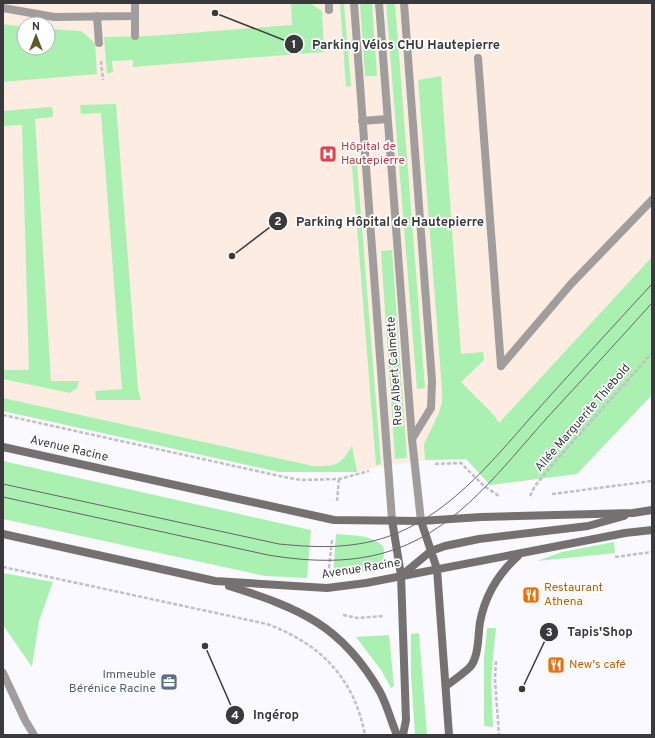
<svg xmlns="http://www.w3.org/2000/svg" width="655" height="738" viewBox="0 0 655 738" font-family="Overpass,sans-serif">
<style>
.medical{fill:#fdece1;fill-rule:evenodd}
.green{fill:#aaf0b1}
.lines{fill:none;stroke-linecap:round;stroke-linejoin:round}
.path{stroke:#c0c0c5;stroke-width:2.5;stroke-dasharray:4 2;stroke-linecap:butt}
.lane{stroke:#a19d9d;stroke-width:8}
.street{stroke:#a19d9d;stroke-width:8}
.secondary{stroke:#767171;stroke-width:8}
.tram{stroke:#656569;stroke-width:1}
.labels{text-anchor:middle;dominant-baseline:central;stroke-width:3.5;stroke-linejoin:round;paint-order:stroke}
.health-label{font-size:12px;fill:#be3a42;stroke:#fff;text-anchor:start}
.street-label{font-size:12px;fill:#3a3a3d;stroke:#fff}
.food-label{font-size:12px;fill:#c56008;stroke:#fff;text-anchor:start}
.service-label{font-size:12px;fill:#4e5e75;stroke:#fff;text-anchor:end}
.leader{fill:none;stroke:#3a3a3d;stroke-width:1.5}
.callout-dot{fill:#3a3a3d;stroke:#fff;stroke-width:1.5}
.mark-label{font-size:12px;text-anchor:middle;font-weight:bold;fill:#fff}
.callout-label{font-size:13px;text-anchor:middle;font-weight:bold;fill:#3a3a3d;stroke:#fff;stroke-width:3.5;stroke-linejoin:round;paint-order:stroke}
</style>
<rect width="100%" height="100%" fill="#f9f9ff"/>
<path class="medical" d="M3,3H652V260L466,459L425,460L377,467L357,472H279L3,411ZM24,24H48V48H24Z"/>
<g class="green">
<path d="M291,3H310L322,11L324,52L133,67V60L112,61L113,72L107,74L104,37L151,36L292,25Z"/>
<path d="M340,3H344L351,86L346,87Z"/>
<path d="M360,3H372L377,76H365Z"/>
<path d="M386,3H395L425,388L417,389Z"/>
<path d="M3,24L24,27V48H48V29L81,31L95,43L97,74L3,82Z"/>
<path d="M441,76L461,354L483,352L484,360L461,382L494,415L499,423L652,257V395L577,474L490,485L466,459L425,460L424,444L439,413L442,402V389L418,80Z"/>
<path d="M116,104L138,389L141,400H96L95,391L122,389L101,113L81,114L80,105Z"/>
<path d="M51,107L53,110V117L35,119L51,381H79L77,388L70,393L3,379V370H29L22,125L3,126V111Z"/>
<path d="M352,165H357L381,464L376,465Z"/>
<path d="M392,250L407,458L395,459L381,251Z"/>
<path d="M3,398L313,466C338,466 339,466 352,446L357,472H279L3,411Z"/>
<path d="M3,461L311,530L307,578L265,576L3,519Z"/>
<path d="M336,534C354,536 369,534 383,546C391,574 351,573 333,576Z"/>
<path d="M614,542L615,553L537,561L562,552Z"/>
<path d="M3,573L53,582L39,621L32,667L3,625Z"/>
<path d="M487,628H496L491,679L493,727L484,726V658Z"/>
<path d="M419,633L427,735H415L411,675V634Z"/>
<path d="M389,635L394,686L391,688L381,670L356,637Z"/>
</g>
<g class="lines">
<g class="path">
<path d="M101,61L103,80"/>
<path d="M3,415L284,477L301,480L339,479L369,471"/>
<path d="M435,464L461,463L484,486L499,496"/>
<path d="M552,494L652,481"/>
<path d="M530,496L535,486L552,465L652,353"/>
<path d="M337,501L339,479"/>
<path d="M615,557L652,552"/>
<path d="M3,567L267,624C321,644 354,678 365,735"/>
<path d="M329,568L332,540"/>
<path d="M343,615L358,618L384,616"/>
<path d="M496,661L495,679L499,735"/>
</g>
<g class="lane">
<path d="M354,3L392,520"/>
<path d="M379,3L412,439L421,521"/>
<path d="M404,3L432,381L431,408L412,439"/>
<path d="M478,58L501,366"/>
<path d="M362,121L387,119"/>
<path d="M501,366L571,284L652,200"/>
</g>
<g class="street">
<path d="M329,3V10"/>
<path d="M3,8L54,17L135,16V3"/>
<path d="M97,16L99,43"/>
<path d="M135,36V16"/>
<path d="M3,673L25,720L34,735"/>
</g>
<g class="secondary">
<path d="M3,447L334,520L421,521L481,517L633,513L652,510"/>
<path d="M392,520L401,575L406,720L403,735"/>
<path d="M421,521L437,569L449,735"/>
<path d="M3,534L215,581L327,588L366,583L625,533L652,530"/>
<path d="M402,575L431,551L445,546L479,539L588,526L624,516"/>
<path d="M229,586C299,608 342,625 380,692C387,705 391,721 397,735"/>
<path d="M446,686C454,680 463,674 470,667C479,657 478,635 480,622C485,596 499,573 518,556"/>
</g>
<g class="tram">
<path d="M3,484L279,544C319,548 357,549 395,534C455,510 498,454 540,407C577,366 614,325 652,284"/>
<path d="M3,497L268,555C311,562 354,564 396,549C459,527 503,467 546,419C581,381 617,342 652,303"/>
</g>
</g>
<defs>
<g id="hospital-square" transform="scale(0.9)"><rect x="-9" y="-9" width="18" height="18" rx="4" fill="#e0444e" stroke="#fff"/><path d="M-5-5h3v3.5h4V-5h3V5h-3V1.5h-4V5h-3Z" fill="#fff"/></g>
<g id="restaurant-square" transform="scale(0.9)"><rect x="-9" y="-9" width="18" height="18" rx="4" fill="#e8710a" stroke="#fff"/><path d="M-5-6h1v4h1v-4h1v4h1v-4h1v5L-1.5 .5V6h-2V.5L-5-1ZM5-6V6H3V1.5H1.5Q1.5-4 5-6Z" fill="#fff"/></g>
<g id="office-square" transform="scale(0.9)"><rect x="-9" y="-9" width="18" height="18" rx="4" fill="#5c6f8a" stroke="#fff"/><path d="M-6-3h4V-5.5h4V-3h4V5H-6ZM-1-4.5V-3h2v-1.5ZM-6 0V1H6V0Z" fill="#fff"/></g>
</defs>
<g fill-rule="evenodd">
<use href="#hospital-square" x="328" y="154"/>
<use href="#restaurant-square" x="531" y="595"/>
<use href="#restaurant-square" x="556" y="665"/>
<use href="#office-square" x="169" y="682"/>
</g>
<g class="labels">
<g class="health-label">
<text x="341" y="147">Hôpital de<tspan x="341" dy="14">Hautepierre</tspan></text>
</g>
<g class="street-label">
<text transform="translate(395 371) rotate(-94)">Rue Albert Calmette</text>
<text transform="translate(583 418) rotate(-49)">Allée Marguerite Thiebold</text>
<text transform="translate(69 449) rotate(13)">Avenue Racine</text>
<text transform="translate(361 569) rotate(-9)">Avenue Racine</text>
</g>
<g class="food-label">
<text x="544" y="588">Restaurant<tspan x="544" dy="14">Athena</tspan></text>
<text x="569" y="665">New's café</text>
</g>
<g class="service-label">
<text x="156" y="675">Immeuble<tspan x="156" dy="14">Bérénice Racine</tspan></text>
</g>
</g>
<path class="leader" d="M215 13L294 44M232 256L278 221M522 689L549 632M205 646L235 715"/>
<g class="callout-dot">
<circle cx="215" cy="13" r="4"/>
<circle cx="232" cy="256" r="4"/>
<circle cx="522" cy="689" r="4"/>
<circle cx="205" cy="646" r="4"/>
<circle cx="294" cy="44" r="10"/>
<circle cx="278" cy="221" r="10"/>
<circle cx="549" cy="632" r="10"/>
<circle cx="235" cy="715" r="10"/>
</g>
<g class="mark-label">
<text x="294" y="48">1</text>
<text x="278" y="225">2</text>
<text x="549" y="636">3</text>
<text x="235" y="719">4</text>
</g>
<g class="callout-label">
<text x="406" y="49">Parking Vélos CHU Hautepierre</text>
<text x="390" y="226">Parking Hôpital de Hautepierre</text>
<text x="600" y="636">Tapis'Shop</text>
<text x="276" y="719">Ingérop</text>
</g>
<rect width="655" height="738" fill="none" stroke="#3a3a3d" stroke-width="8"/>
<g transform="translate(36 36)"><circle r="19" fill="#ffffff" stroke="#b0b0b1"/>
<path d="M0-3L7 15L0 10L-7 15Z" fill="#635724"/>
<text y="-6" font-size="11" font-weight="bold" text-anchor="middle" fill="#3a3a3d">N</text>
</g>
</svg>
